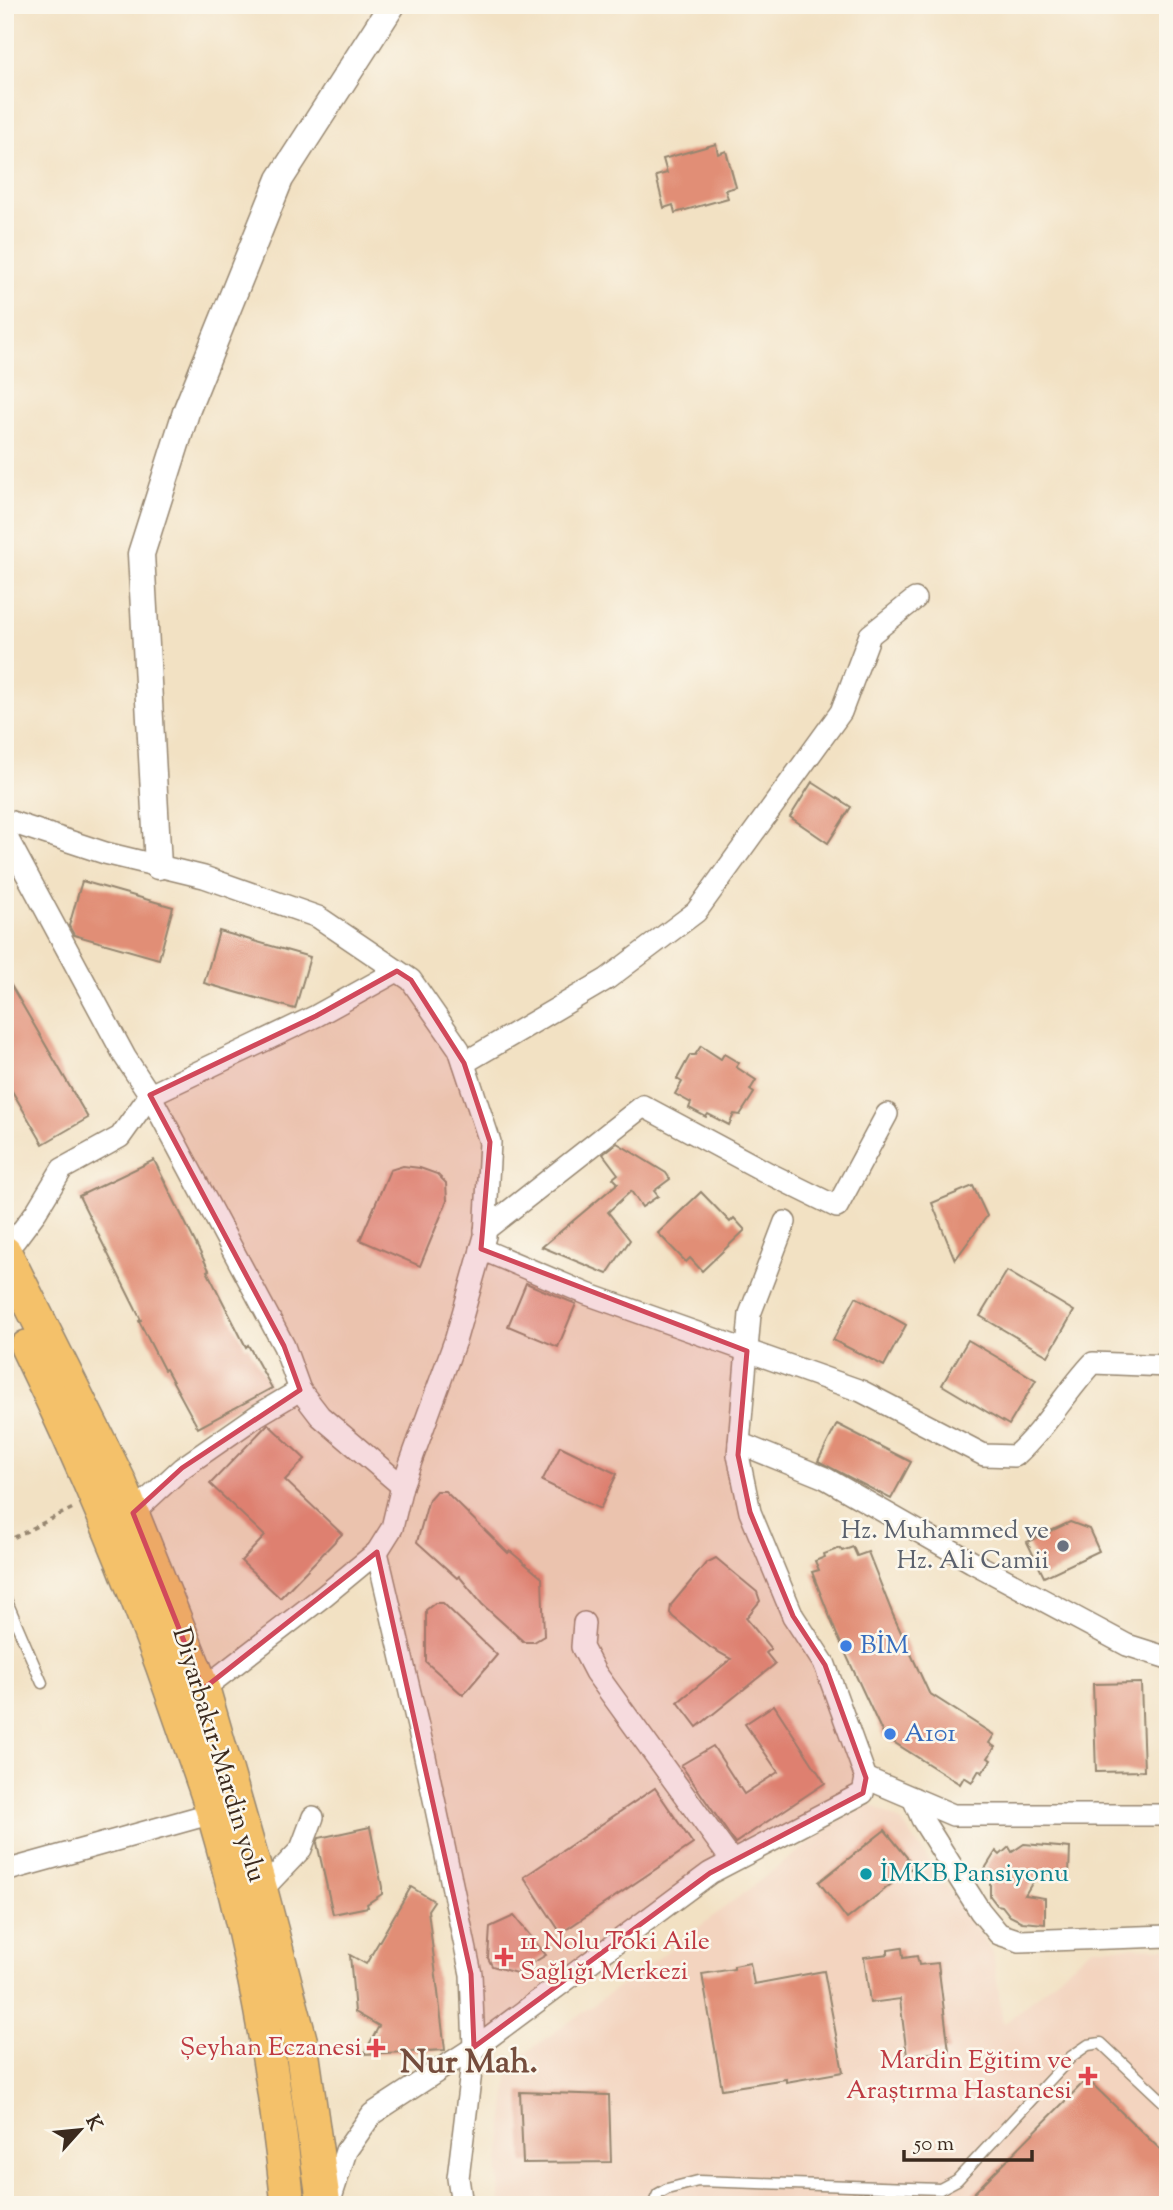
<svg xmlns="http://www.w3.org/2000/svg" width="1173" height="2210" viewBox="0 0 1173 2210" font-family="'Sorts Mill Goudy',serif">
<style>
.built{fill:#f3d4bf}
.building{fill:#e18e76}
.lines{fill:none;stroke-linecap:round;stroke-linejoin:round}
.service-casing{stroke:#968670;stroke-width:13}
.minor-casing{stroke:#968670;stroke-width:24}
.tertiary-casing{stroke:#968670;stroke-width:29}
.trunk-casing{stroke:#968670;stroke-width:36}
.path{stroke:#968670;stroke-width:3.5;stroke-dasharray:5 5;stroke-linecap:butt}
.service{stroke:#fff;stroke-width:10}
.minor{stroke:#fff;stroke-width:21}
.tertiary{stroke:#fff;stroke-width:26}
.trunk{stroke:#f4c16a;stroke-width:33}
.marked{fill:#d1495b;fill-opacity:0.2;stroke:#d1495b;stroke-width:5;stroke-linejoin:round}
.worship-dot{fill:#6b7280;stroke:#fbf7ec;stroke-width:2.5}
.shop-dot{fill:#3f7fe0;stroke:#fbf7ec;stroke-width:2.5}
.culture-dot{fill:#0f9aa8;stroke:#fbf7ec;stroke-width:2.5}
.health-dot{fill:#e0444e;stroke:#fbf7ec;stroke-width:2.5}
.labels{text-anchor:middle;dominant-baseline:central;stroke-width:5;stroke-linejoin:round;paint-order:stroke}
.worship-label{font-size:26px;fill:#5b616d;stroke:#fbf7ec;text-anchor:end}
.shop-label{font-size:26px;fill:#366cbe;stroke:#fbf7ec;text-anchor:start}
.street-label{font-size:26px;fill:#3b2a1e;stroke:#fbf7ec}
.culture-label{font-size:26px;fill:#0d838f;stroke:#fbf7ec;text-anchor:start}
.health-label{font-size:26px;fill:#be3a42;stroke:#fbf7ec;text-anchor:end}
.district-label{font-size:33px;font-weight:bold;fill:#754d3d;stroke:#fbf7ec}
</style>
<rect width="100%" height="100%" fill="#fbf7ec"/>
<filter id="ink" filterUnits="userSpaceOnUse"><feTurbulence type="fractalNoise" baseFrequency=".0143" numOctaves="2"/><feDisplacementMap in="SourceGraphic" scale="14" xChannelSelector="R" yChannelSelector="G"/><feConvolveMatrix kernelMatrix="1 2 1 2 8 2 1 2 1" color-interpolation-filters="sRGB"/></filter>
<filter id="wash" filterUnits="userSpaceOnUse"><feTurbulence type="fractalNoise" baseFrequency=".00686" numOctaves="4" result="noise"/><feDisplacementMap in="SourceGraphic" scale="28" xChannelSelector="R" yChannelSelector="G"/><feGaussianBlur stdDeviation="1.57" result="paint"/><feColorMatrix in="noise" values="0 0 0 0 0 0 0 0 0 0 0 0 0 0 0 0 0 1.4 0 .05"/><feComposite in="paint" operator="in"/></filter>
<g filter="url(#wash)">
<rect width="100%" height="100%" fill="#f2e1c3"/>
<path class="built" d="M864,1801L902,1822L993,1952L1003,2025L1093,1947L1168,1948V2205H501L498,2173L510,2064L648,1966Z"/>
<g id="blocks">
<g class="building">
<path d="M716,144L718,154L726,151L736,187L725,190L728,198L675,213L673,205L664,208L656,176L667,173L663,159Z"/>
<path d="M812,782L851,807L828,843L790,817Z"/>
<path d="M82,881L173,907L159,959L74,935L69,926Z"/>
<path d="M219,931L310,957L295,1009L204,983Z"/>
<path d="M5,975L88,1118L43,1144L5,1079Z"/>
<path d="M701,1046L721,1059L724,1054L739,1063L736,1067L756,1080L750,1090L754,1093L740,1115L734,1114L729,1125L708,1114L706,1117L689,1108L691,1103L675,1094L682,1082L677,1079L690,1055H695Z"/>
<path d="M617,1143L666,1173L670,1179L654,1191L658,1196L642,1207L631,1191L608,1212L630,1240L607,1274L542,1247L618,1183L613,1178L618,1174L603,1154Z"/>
<path d="M154,1160L209,1270L207,1271L246,1347L248,1345L272,1388L198,1428L166,1369L164,1370L139,1321L141,1320L79,1196Z"/>
<path d="M403,1166L420,1168L437,1174L446,1183L447,1201L420,1266L360,1240L390,1170Z"/>
<path d="M973,1186L987,1216L955,1260L932,1203Z"/>
<path d="M701,1192L730,1222L734,1218L745,1230L702,1271L690,1258L686,1262L658,1233Z"/>
<path d="M1007,1271L1074,1311L1048,1356L980,1316Z"/>
<path d="M526,1283L576,1304L558,1347L508,1326Z"/>
<path d="M856,1297L906,1325L884,1366L833,1340Z"/>
<path d="M968,1340L1036,1380L1009,1425L942,1385Z"/>
<path d="M268,1424L305,1459L285,1480L342,1534L280,1598L241,1561L265,1536L210,1484Z"/>
<path d="M837,1424L911,1462L891,1499L818,1461Z"/>
<path d="M560,1446L617,1474L600,1509L542,1481Z"/>
<path d="M436,1491H445L508,1553L510,1551L542,1578L544,1636L534,1642H524L482,1604L459,1576L457,1578L417,1542L429,1499Z"/>
<path d="M1070,1522L1089,1529L1099,1551L1044,1577L1027,1542Z"/>
<path d="M853,1547L857,1556L868,1552L893,1615L929,1693L994,1735L989,1743L995,1747L988,1758L991,1760L982,1773L979,1770L972,1782L964,1777L960,1784L884,1736L837,1635L812,1572L819,1570L815,1561L825,1557L824,1554L840,1548L842,1551Z"/>
<path d="M716,1558L757,1592L760,1601L746,1618L771,1649L766,1653L775,1664L697,1727L678,1702L731,1659L711,1648L673,1617L670,1613L671,1605L706,1563Z"/>
<path d="M435,1603H443L497,1655L463,1695L426,1662V1610Z"/>
<path d="M1141,1683L1144,1771L1096,1772L1093,1684Z"/>
<path d="M774,1705L825,1783L735,1843L681,1765L713,1746L744,1794L778,1772L745,1724Z"/>
<path d="M655,1788L693,1844L561,1933L524,1877Z"/>
<path d="M370,1827L382,1887V1894L367,1904L368,1907L333,1914L317,1843L319,1838Z"/>
<path d="M885,1830L914,1866L847,1919L819,1882Z"/>
<path d="M1024,1844L1070,1848L1069,1873H1038L1025,1895L1045,1898V1924L1022,1922L1010,1916L1002,1906L997,1905L990,1896V1879L984,1878L986,1867L996,1851L1000,1855L1009,1847L1012,1852Z"/>
<path d="M411,1887L434,1901L428,1910L445,2050L364,2054L379,2026L355,2012L350,1955L366,1964Z"/>
<path d="M514,1916L546,1955L516,1973L492,1966L488,1958L490,1927Z"/>
<path d="M902,1948L903,1958L917,1956L919,1965L938,1963L949,2051L907,2056L900,1999L870,2003L864,1957L888,1954V1950Z"/>
<path d="M750,1963L754,1984L824,1971L843,2072L786,2082V2079L722,2089L702,1974L734,1969V1966Z"/>
<path d="M1087,2079L1168,2157V2205H962Z"/>
<path d="M520,2092L609,2095L611,2162L523,2163Z"/>
</g>
</g>
</g>
<g filter="url(#ink)">
<use href="#blocks" fill-opacity="0" stroke="#968670" stroke-width="2"/>
<g class="lines">
<g class="service-casing">
<g id="service">
<path d="M5,1597L42,1683"/>
<path d="M653,2205L658,2194L667,2189L698,2181L940,2189L957,2180L1072,2056L1088,2045L1101,2043L1168,2106"/>
</g>
</g>
<g class="minor-casing">
<g id="minor">
<path d="M5,820L105,853L204,877L318,917L411,980L459,1049L490,1142L485,1236L456,1338L402,1486L392,1528L377,1552L325,1595L203,1689"/>
<path d="M5,834L125,1057L150,1095L284,1346L300,1390L320,1416L402,1486"/>
<path d="M464,1063L607,979L696,912L841,712L870,635L915,599"/>
<path d="M485,1230L643,1106L768,1173L837,1207L887,1114"/>
<path d="M5,1249L15,1240L36,1212L62,1169L120,1137L150,1095L316,1016L397,971"/>
<path d="M481,1249L587,1294L861,1391L984,1455L1015,1456C1045,1429 1065,1393 1093,1363L1168,1366"/>
<path d="M739,1443L825,1478L972,1562L1127,1645L1168,1658"/>
<path d="M133,1513L182,1468L258,1415L300,1390"/>
<path d="M377,1552L424,1752L471,1974L474,2047L458,2178L462,2205"/>
<path d="M584,1623L582,1647L595,1672L732,1861"/>
<path d="M866,1778L953,1815H1168"/>
<path d="M913,1798L922,1819L980,1911L999,1934L1020,1941L1168,1936"/>
<path d="M5,1871L213,1813"/>
<path d="M261,1891L301,1849L313,1817"/>
<path d="M329,2204L346,2151L372,2114L484,2041L710,1873L863,1793L866,1778L825,1665L793,1616L750,1512L738,1455L750,1314L785,1222"/>
</g>
</g>
<g class="tertiary-casing">
<path id="tertiary" d="M158,866L141,554L187,409L280,179L392,5"/>
</g>
<g class="trunk-casing">
<g id="trunk">
<path d="M5,1253L119,1481L203,1689L261,1891L301,2043L324,2205"/>
<path d="M27,1347C86,1468 138,1592 181,1719C192,1751 204,1782 214,1815C251,1941 275,2073 288,2205"/>
</g>
</g>
<path class="path" d="M5,1542L75,1507"/>
<use href="#service" class="service"/>
<use href="#minor" class="minor"/>
<use href="#tertiary" class="tertiary"/>
<use href="#trunk" class="trunk"/>
</g>
</g>
<path class="marked" d="M397,971L411,980L464,1063L490,1142L481,1249L747,1351L738,1455L750,1512L793,1616L825,1665L866,1778L863,1793L710,1873L474,2047L471,1974L377,1552L203,1689L133,1513L182,1468L300,1390L284,1346L150,1095L316,1016Z"/>
<circle class="worship-dot" cx="1063" cy="1546" r="7"/>
<g class="shop-dot">
<circle cx="846" cy="1646" r="7"/>
<circle cx="890" cy="1734" r="7"/>
</g>
<circle class="culture-dot" cx="866" cy="1874" r="7"/>
<g class="health-dot">
<path d="M500.5 1946.5h7v7h7v7h-7v7h-7v-7h-7v-7h7z"/>
<path d="M372.5 2037.5h7v7h7v7h-7v7h-7v-7h-7v-7h7z"/>
<path d="M1084.5 2065.5h7v7h7v7h-7v7h-7v-7h-7v-7h7z"/>
</g>
<g class="labels">
<g class="worship-label">
<text x="1049" y="1531">Hz. Muhammed ve<tspan x="1049" dy="30">Hz. Ali Camii</tspan></text>
</g>
<g class="shop-label">
<text x="860" y="1646">BİM</text>
<text x="904" y="1734">A101</text>
</g>
<g class="street-label">
<text transform="translate(218 1755) rotate(73)">Diyarbakır-Mardin yolu</text>
</g>
<g class="culture-label">
<text x="880" y="1874">İMKB Pansiyonu</text>
</g>
<g class="health-label">
<text x="520" y="1942" text-anchor="start">11 Nolu Toki Aile<tspan x="520" dy="30">Sağlığı Merkezi</tspan></text>
<text x="362" y="2048">Şeyhan Eczanesi</text>
<text x="1072" y="2061">Mardin Eğitim ve<tspan x="1072" dy="30">Araştırma Hastanesi</tspan></text>
</g>
<g class="district-label">
<text x="469" y="2064">Nur Mah.</text>
</g>
</g>
<rect width="1173" height="2210" fill="none" stroke="#fbf7ec" stroke-width="28"/>
<g transform="translate(80 2130) rotate(63)" stroke="#fbf7ec" stroke-width="5" paint-order="stroke">
<path d="M0-5L12 26L0 18L-12 26Z" fill="#3b2a1e"/>
<text y="-10" font-size="19" font-weight="bold" text-anchor="middle" fill="#3b2a1e">K</text>
</g>
<path d="M904 2150v10h128v-10" fill="none" stroke="#3b2a1e" stroke-width="3.5"/>
<text x="914" y="2150" font-size="21" fill="#3b2a1e" stroke="#fbf7ec" stroke-width="5" paint-order="stroke">50 m</text>
</svg>
